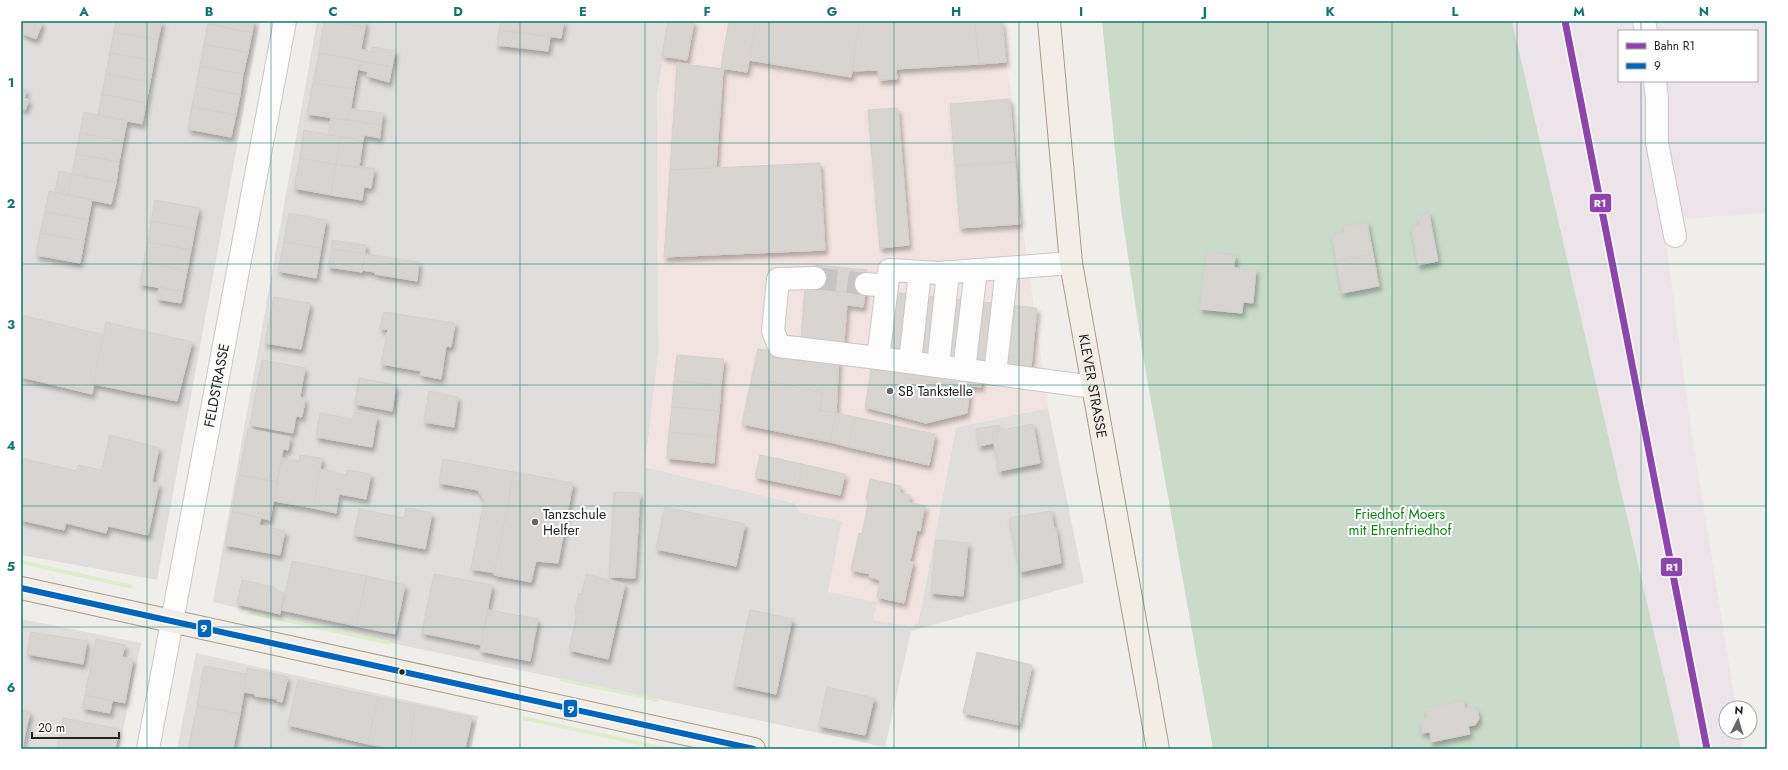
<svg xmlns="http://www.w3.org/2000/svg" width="1788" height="770" viewBox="0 0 1788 770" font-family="Jost,sans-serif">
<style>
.residential{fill:#dfdedc}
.commercial{fill:#f1e3e1}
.industrial{fill:#ede4e9;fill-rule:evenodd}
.grass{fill:#ddeccb}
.cemetery{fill:#cadbca}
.building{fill:#d7d4d2;stroke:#d3d0cc;filter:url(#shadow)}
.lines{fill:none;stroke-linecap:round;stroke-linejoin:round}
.minor-tunnel{stroke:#c7c5c3;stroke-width:22;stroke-dasharray:22 11;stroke-linecap:butt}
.minor-casing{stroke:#c9c8c7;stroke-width:24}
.major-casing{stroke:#a79c86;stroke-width:24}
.minor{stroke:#fdfcfc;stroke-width:22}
.major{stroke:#f3ede7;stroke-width:22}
.bus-1-casing{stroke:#fff;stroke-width:9}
.bus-1{stroke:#0065bd;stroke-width:6}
.rail-1-casing{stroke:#fff;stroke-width:10}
.rail-1{stroke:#8e44ad;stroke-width:7}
.grid{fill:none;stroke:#0f766e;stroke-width:1;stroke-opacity:0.55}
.poi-dot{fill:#6a6968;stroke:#fff;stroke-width:1.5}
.bus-dot{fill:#222;stroke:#fff;stroke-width:1.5}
.labels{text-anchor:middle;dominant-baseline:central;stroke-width:4;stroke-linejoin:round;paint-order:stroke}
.street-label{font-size:14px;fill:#222;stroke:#fff}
.poi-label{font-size:14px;fill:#222;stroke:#fff;text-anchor:start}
.park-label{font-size:14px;fill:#0c8416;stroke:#fff}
.line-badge{stroke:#fff;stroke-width:1.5}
.badge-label{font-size:11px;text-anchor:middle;font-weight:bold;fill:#fff}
.neatline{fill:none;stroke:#0f766e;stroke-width:1.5}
.grid-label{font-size:13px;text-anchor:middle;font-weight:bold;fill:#0f766e}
</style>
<defs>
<filter id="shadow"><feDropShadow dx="2.5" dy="4.5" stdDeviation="2" flood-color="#0004"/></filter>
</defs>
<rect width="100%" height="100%" fill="#f0eeeb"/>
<g class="residential">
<path d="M21,21H260L157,580L21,555Z"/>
<path d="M317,21H669L658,356L645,467L794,503L800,512L842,521L877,602L911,627L918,623L956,427L1048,408L1084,583L911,631L885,747L339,632L213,602Z"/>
<path d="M21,619L141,643L119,749H21Z"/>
<path d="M196,653L478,716L471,749H177Z"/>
</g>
<path class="commercial" d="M669,21H1002L1006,62L1012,99L1023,229L1048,408L956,427L918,623L911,627L873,620L877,602L828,592L842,521L800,512L794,503L645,467L658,356L657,94Z"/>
<path class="industrial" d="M1512,21H1767V213L1663,220L1690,422L1736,708H1726V732H1740L1743,749H1681ZM1619,31H1757V81H1619Z"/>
<g class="grass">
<path d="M21,560L133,585L132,589L21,564Z"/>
<path d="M249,611L391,641L390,645L248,614Z"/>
<path d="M560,678L659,699L658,702L559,681Z"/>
<path d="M523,716L675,749H657L523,720Z"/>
</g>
<path class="cemetery" d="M1102,21H1512L1681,749H1213L1143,356L1121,209Z"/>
<g class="building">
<path d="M21,21H41L40,24H42L36,39L21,33L24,27L21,26Z"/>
<path d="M116,21H162L158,40L114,32Z"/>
<path d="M209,21H254L252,33L208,24Z"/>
<path d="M324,21H366L365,27Z"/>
<path d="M324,21L365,27L361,49L371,52L372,47L395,51L392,67L319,53Z"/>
<path d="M501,21H564L561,38L499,30Z"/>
<path d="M668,21H694L687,60L662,56Z"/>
<path d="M729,21H756L747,72L721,68Z"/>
<path d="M756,21H860L851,77L749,60Z"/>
<path d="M860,21H975L979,64L896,69L897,79L879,80L878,70L852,71Z"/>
<path d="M975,21H1002L1006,62L979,64Z"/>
<path d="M208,24L252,33L248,53L204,44Z"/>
<path d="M499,30L550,37L548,51L497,45Z"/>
<path d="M114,32L158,40L154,61L110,53Z"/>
<path d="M204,44L248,53L243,74L200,66Z"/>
<path d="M110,53L154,61L150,82L106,74Z"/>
<path d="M319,53L392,67L389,82L367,76L368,72L358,69L354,89L313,83Z"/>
<path d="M677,63L723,69L716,168L670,170Z"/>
<path d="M200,66L243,74L240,95L196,86Z"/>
<path d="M106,74L150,82L146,103L102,94Z"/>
<path d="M313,83L354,89L349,120L307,114Z"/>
<path d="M196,86L240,95L236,115L192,107Z"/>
<path d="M21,88L27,90L24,98L29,100L27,105L21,103Z"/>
<path d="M102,94L146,103L142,124L98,115Z"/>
<path d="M1010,99L1015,162L955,166L950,104Z"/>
<path d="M21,103L27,105L25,110L21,108Z"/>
<path d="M192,107L236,115L231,137L188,129Z"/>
<path d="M898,108L909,245L880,248L868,110Z"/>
<path d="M351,109L383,113L381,125L349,120Z"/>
<path d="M84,112L127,121L123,141L80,133Z"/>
<path d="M331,118L381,125L380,138L364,135L363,141L328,134Z"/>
<path d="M304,130L341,137L336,165L300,158Z"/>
<path d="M80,133L123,141L119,162L76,154Z"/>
<path d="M341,137L363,141L359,166L374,169L336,165Z"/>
<path d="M76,154L119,162L116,183L72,174Z"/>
<path d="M300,158L336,165L331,195L294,188Z"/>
<path d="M1015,162L1020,224L960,228L955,166Z"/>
<path d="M820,163L825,250L664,257L670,170Z"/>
<path d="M336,165L374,169L371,188L364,187L362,200L331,195Z"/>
<path d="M59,171L72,174L68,195L55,193Z"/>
<path d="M72,174L116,183L111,204L68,195Z"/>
<path d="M49,191L92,200L88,220L45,212Z"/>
<path d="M155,200L199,208L195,229L151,221Z"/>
<path d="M45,212L88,220L84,241L40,233Z"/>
<path d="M289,213L326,220L321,248L284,242Z"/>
<path d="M1429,213L1438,261L1418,265L1411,226L1420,225L1418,215Z"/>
<path d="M151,221L195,229L191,250L148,242Z"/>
<path d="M1367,222L1373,254L1336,261L1332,235L1344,233L1343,226Z"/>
<path d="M40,233L84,241L80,263L36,255Z"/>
<path d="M332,240L366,245L365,254L331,249Z"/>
<path d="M148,242L191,250L187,271L144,262Z"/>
<path d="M284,242L321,248L316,278L278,271Z"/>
<path d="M331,249L365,254L362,272L328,267Z"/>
<path d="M1206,252L1235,255L1234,268L1256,270L1253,303L1243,302L1242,313L1200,309Z"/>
<path d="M365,254L419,262L417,281L375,274V272L362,270Z"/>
<path d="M1373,254L1379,286L1342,293L1336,261Z"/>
<path d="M144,262L187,271L183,292L140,284Z"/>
<path d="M816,265L867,270L865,294L814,289Z"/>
<path d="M159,287L183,292L181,303L157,299Z"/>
<path d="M805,288L865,294L863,307L847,305L844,342L801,338Z"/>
<path d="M880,291L1037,308L1031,367L984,362L981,387L906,379L907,369L874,350Z"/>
<path d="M274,297L310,303L301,349L265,343Z"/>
<path d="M384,312L455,323L451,347L446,346L441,379L420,375L421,371L381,364L388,329H380Z"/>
<path d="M21,315L104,335L92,394L21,377Z"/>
<path d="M106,322L192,342L177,401L93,384Z"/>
<path d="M758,349L839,359L836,413L819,410L823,393L769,381L767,389L750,385Z"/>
<path d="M677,355L724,359L721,385L674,381Z"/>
<path d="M262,360L305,368L300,397L305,399L302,417L296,416L293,433L250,425Z"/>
<path d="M872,364L907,369L906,379L970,386L967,413L926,423L865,407Z"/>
<path d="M359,378L396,385L392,411L355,404Z"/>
<path d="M674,381L721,385L719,411L672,407Z"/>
<path d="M769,381L823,393L819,410L836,413L830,442L742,424L750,385L767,389Z"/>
<path d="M429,391L458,397L454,427L424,422Z"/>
<path d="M672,407L719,411L716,437L669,432Z"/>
<path d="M354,412L377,416L372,447L316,437L320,413L352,419Z"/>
<path d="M836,413L855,417L849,447L830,442Z"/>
<path d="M855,417L935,434L929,465L849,447Z"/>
<path d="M1033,424L1040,463L999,471L992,432Z"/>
<path d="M999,425L1000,431L992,432L994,443L979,446L976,429Z"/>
<path d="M248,429L290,437L288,450L283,449L277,482L239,475Z"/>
<path d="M669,432L716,437L714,463L667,458Z"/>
<path d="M110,435L159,448L152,482L159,484L148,535L108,526L106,533L66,523L64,530L21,520V458L76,471L78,465L102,470Z"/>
<path d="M300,455L322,458L313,508L274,501L282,458L299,461Z"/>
<path d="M760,455L802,464L798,486L755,477Z"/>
<path d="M443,459L514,472L495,573L471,569L484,501L478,490L439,483Z"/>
<path d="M802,464L845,474L840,495L798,486Z"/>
<path d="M320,469L346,475L347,470L371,474L366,499L339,494L336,513L313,508Z"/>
<path d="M514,472L573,483L558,563L536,561L531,582L494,575Z"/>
<path d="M239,475L277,482L270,520L232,512Z"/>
<path d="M870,479L901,486L900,493L910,495L909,502L925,506L920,531L917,530L910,561L913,562L904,603L877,597L880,580L869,577L870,574L851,570L859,533L862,534L869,499H866Z"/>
<path d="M614,492L640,493L635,578L609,577Z"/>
<path d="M665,507L745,524L736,566L656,549Z"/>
<path d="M406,508L432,513L425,549L354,535L359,509L404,518Z"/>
<path d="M1051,511L1054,529L1056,528L1061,563L1020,572L1009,518Z"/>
<path d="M232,512L261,518L259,525L285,531L280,555L225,545Z"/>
<path d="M936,540L968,543L963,596L931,593Z"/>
<path d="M292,561L367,576L356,626L282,610Z"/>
<path d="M434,574L492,585L481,645L422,633Z"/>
<path d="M586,574L625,584L608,659L569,650L578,611H575L579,593L582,594Z"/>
<path d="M367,576L405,585L395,634L356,626Z"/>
<path d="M242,580L274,587L273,590L284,593L280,614L237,604Z"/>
<path d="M488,610L538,619L530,661L480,651Z"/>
<path d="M750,610L792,619L776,694L734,685Z"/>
<path d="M31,632L87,641L83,664L27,654Z"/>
<path d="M96,639L125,645L122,657L133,659L125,703L85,695Z"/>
<path d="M977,652L1032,665L1019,725L963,713Z"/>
<path d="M204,666L247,674L240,714L197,706Z"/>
<path d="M247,668L288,677L282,702L277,701V699L255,696V694L244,692Z"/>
<path d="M298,680L378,697L368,744L288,725Z"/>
<path d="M827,687L874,698L865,735L819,726Z"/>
<path d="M85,695L112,701L110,713L83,708Z"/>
<path d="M378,697L415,705L410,749H396L368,744Z"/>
<path d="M1463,700L1465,708L1471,706L1478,711L1479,719L1475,725L1468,726L1470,734L1431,742L1430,732L1422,733L1420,719L1427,718L1425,708Z"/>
<path d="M415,705L472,717L465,749H410Z"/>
<path d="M197,706L240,714L233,749H203L189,746Z"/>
<path d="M21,710L30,712L22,749H21Z"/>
<path d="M63,718L119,729L115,749H57Z"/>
</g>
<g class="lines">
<path class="minor-tunnel" d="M815,278L866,284"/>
<g class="minor-casing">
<g id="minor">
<path d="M1644,21L1646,31"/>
<path d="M1655,81L1657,99V143L1675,236"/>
<path d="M1071,263L939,273L889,270L878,358L1093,387"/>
<path d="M815,278L778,279L773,331L779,346L878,358"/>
<path d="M866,284L887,286"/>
<path d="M910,362L920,272"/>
<path d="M938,366L948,272"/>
<path d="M964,370L976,270"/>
<path d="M995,374L1007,268"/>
<path id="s1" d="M148,749L285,21"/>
</g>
</g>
<g class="major-casing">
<g id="major">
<path id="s2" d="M1049,21L1071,263L1158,749"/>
<path d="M21,588L754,749"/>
</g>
</g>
<use href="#minor" class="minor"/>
<use href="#major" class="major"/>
<g class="bus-1-casing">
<path id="bus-1" d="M21,588L754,749"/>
</g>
<use href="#bus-1" class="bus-1"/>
<g class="rail-1-casing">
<path id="rail-1" d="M1565,21L1707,749"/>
</g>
<use href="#rail-1" class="rail-1"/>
</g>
<path class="grid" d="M147,21V749M271,21V749M396,21V749M520,21V749M645,21V749M769,21V749M894,21V749M1019,21V749M1143,21V749M1268,21V749M1392,21V749M1517,21V749M1641,21V31M1641,81V749M21,143H1767M21,264H1767M21,385H1767M21,506H1767M21,627H1767"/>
<g class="poi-dot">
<circle cx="890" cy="391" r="4"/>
<circle cx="535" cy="522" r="4"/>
</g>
<circle class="bus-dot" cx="402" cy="672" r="3.5"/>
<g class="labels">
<g class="street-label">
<text stroke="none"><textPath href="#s1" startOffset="370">FELDSTRASSE</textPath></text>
<text stroke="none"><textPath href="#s2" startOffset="368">KLEVER STRASSE</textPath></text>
</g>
<g class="poi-label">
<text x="898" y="391">SB Tankstelle</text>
<text x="543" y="514">Tanzschule<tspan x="543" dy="16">Helfer</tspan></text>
</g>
<g class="park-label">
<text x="1400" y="514">Friedhof Moers<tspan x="1400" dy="16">mit Ehrenfriedhof</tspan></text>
</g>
</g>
<g class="line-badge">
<rect x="1589" y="193" width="23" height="20" rx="4" fill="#8e44ad"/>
<rect x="1660" y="557" width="23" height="20" rx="4" fill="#8e44ad"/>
<rect x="197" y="619" width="15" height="19" rx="4" fill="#0065bd"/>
<rect x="563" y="699" width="15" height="19" rx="4" fill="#0065bd"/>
</g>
<g class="badge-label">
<text x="1600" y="207">R1</text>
<text x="1672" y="571">R1</text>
<text x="204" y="632">9</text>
<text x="571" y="713">9</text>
</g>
<rect width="1788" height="770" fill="none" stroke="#ffffff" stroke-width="44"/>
<rect x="1618" y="30" width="140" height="52" fill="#ffffff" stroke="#a7a7a7"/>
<rect x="1626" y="43" width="20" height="6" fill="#8e44ad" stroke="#a7a7a7"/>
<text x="1654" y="50" font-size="12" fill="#222222">Bahn R1</text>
<rect x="1626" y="63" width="20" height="6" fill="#0065bd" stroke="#a7a7a7"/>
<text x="1654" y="70" font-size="12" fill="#222222">9</text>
<g transform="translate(1738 720) rotate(5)"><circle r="19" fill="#ffffff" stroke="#a7a7a7"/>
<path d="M0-3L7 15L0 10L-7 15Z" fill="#6a6968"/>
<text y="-6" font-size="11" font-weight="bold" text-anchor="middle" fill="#222222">N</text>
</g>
<path d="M32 732v6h87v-6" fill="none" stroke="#222222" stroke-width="2"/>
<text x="38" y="732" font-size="12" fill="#222222" stroke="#ffffff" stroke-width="3" paint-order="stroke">20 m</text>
<rect x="22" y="22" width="1744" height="726" class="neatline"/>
<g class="grid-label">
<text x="84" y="16">A</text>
<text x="209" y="16">B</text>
<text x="333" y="16">C</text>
<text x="458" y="16">D</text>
<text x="583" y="16">E</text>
<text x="707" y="16">F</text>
<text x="832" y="16">G</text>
<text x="956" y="16">H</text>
<text x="1081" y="16">I</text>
<text x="1205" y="16">J</text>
<text x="1330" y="16">K</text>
<text x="1455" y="16">L</text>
<text x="1579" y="16">M</text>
<text x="1704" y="16">N</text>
<text x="11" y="87">1</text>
<text x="11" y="208">2</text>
<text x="11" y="329">3</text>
<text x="11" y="450">4</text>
<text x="11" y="571">5</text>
<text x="11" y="692">6</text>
</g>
</svg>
